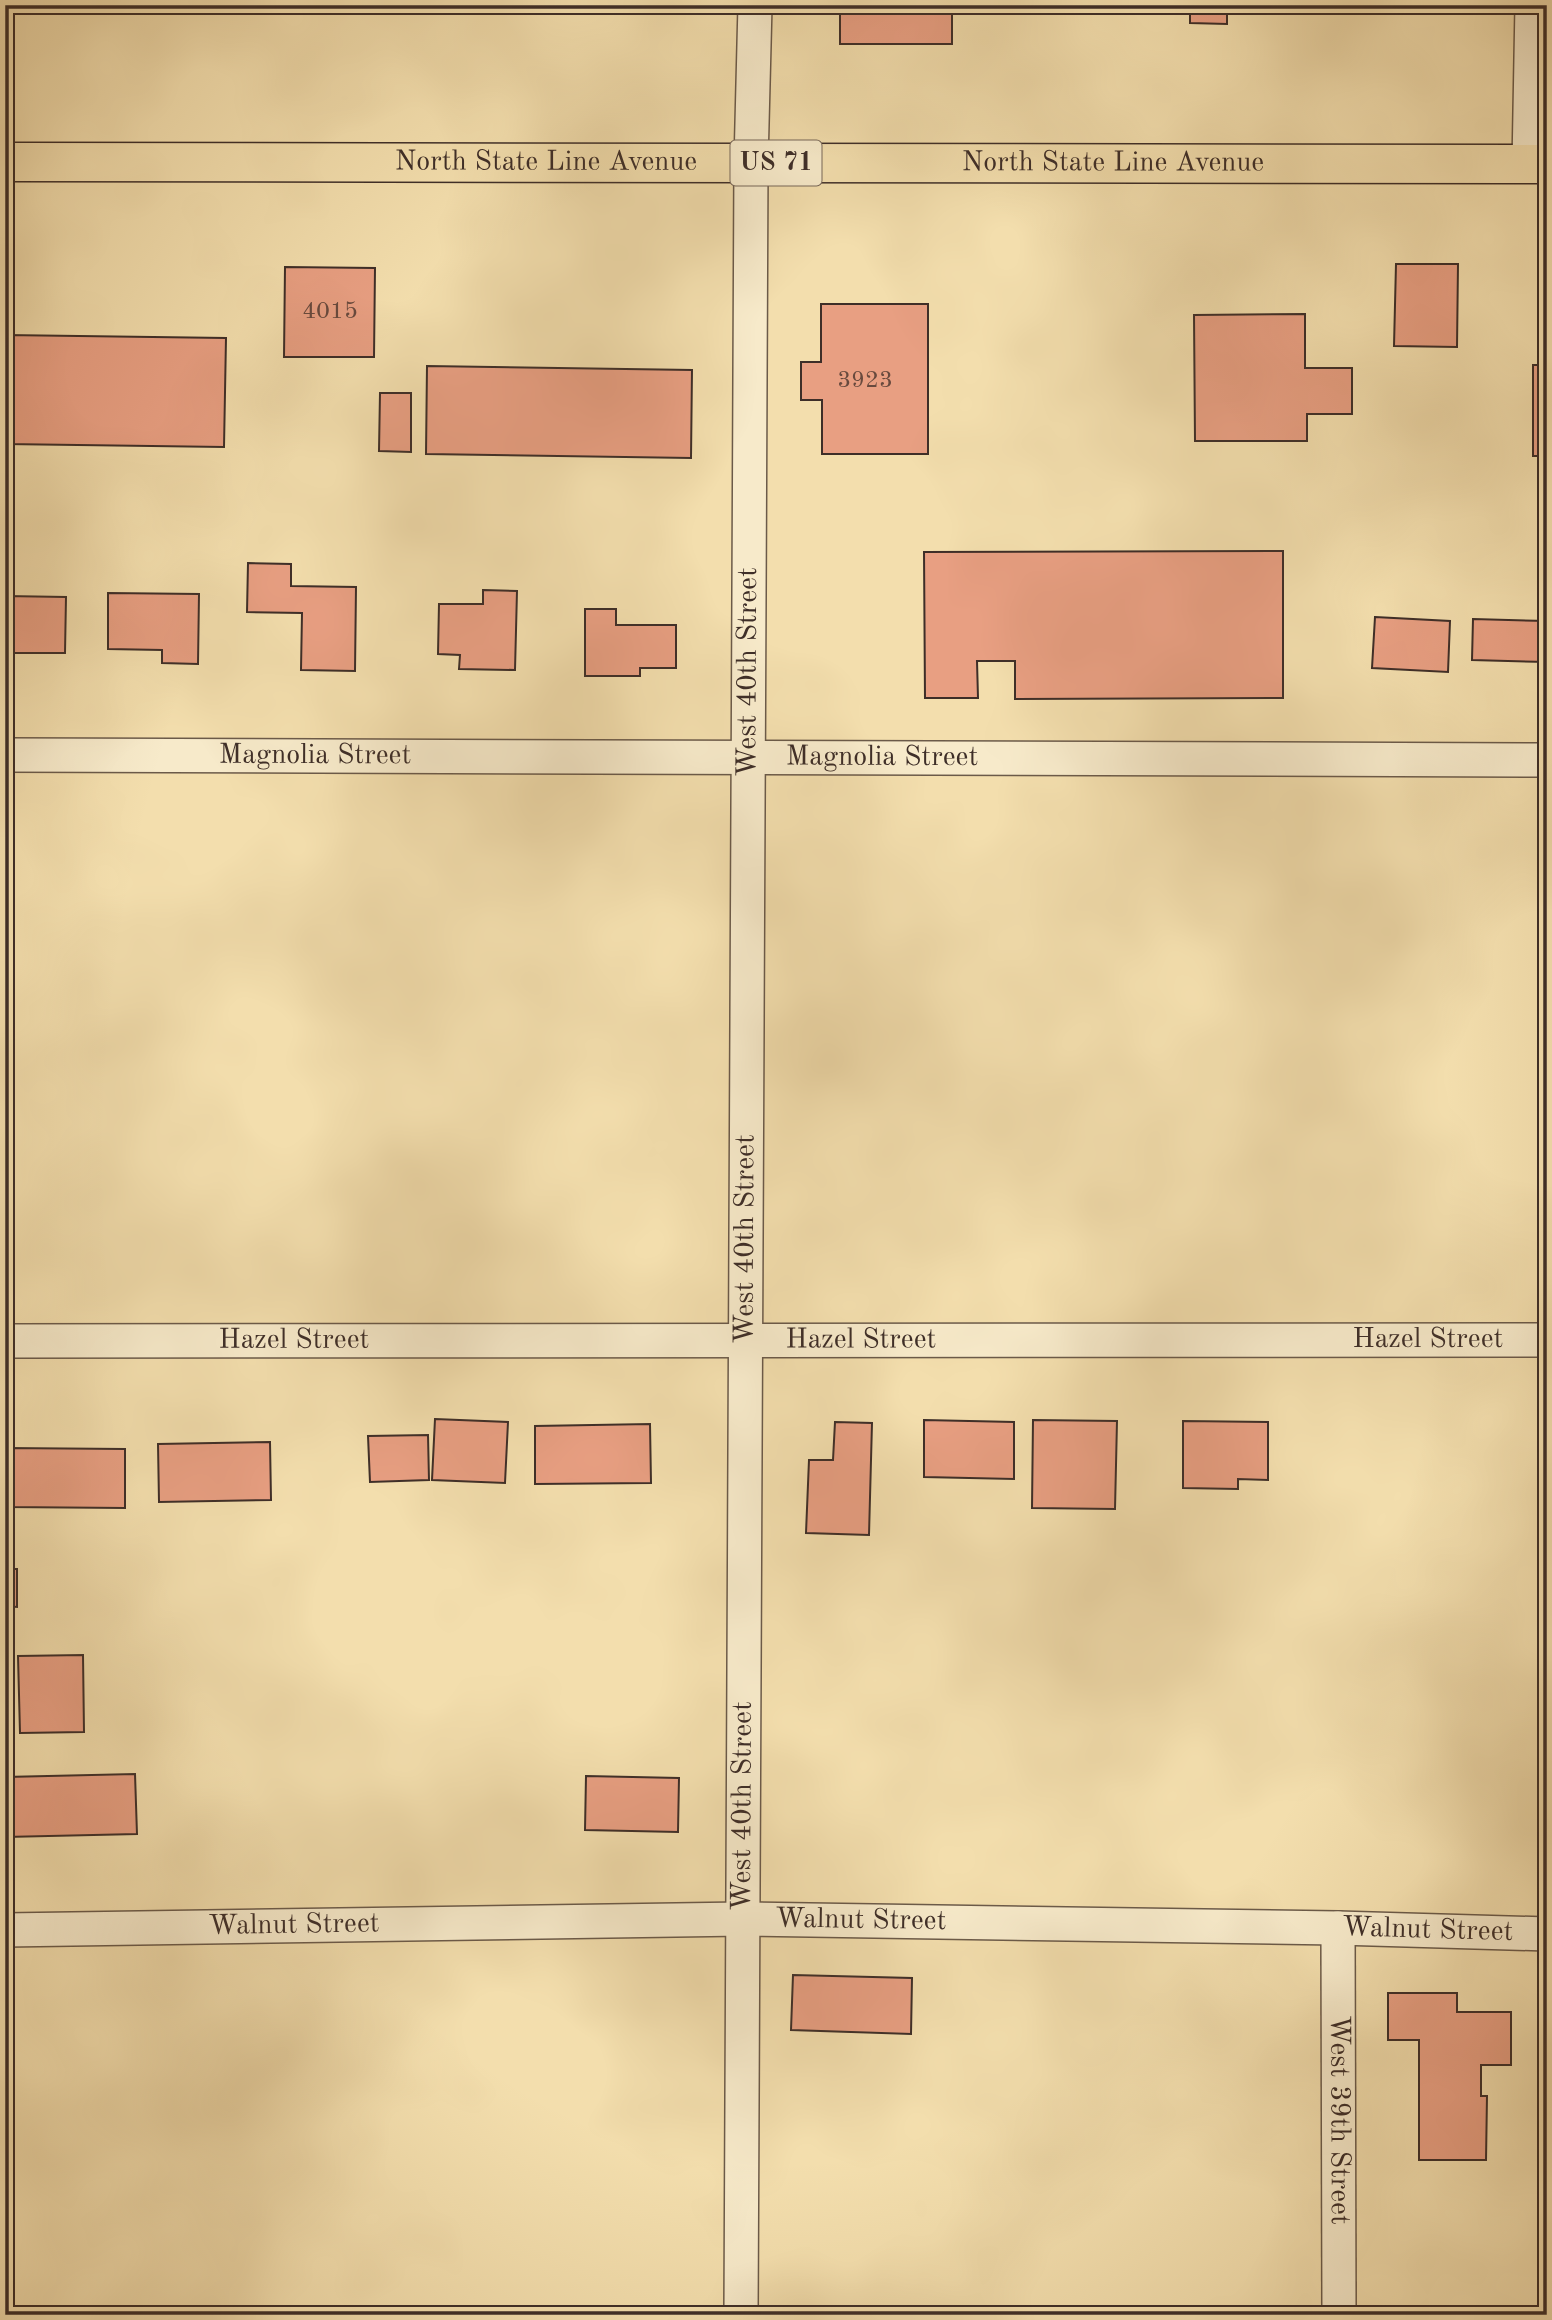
<svg xmlns="http://www.w3.org/2000/svg" width="1552" height="2320" viewBox="0 0 1552 2320" font-family="'Old Standard TT',serif">
<style>
.building{fill:#e89f82;stroke:#3e2e28;stroke-width:2}
.lines{fill:none;stroke-linecap:round;stroke-linejoin:round}
.minor-casing{stroke:#6b5a49;stroke-width:36}
.primary-casing{stroke:#3e2e28;stroke-width:41}
.minor{stroke:#f7eaca;stroke-width:33}
.primary{stroke:#f3dead;stroke-width:38}
.labels{text-anchor:middle;dominant-baseline:central;stroke-width:6;stroke-linejoin:round;paint-order:stroke}
.number-label{font-size:24px;fill:#684a3e}
.shield{fill:#f7eaca;stroke:#766659;stroke-width:2}
.shield-label{font-size:26px;font-weight:bold;fill:#3e2e28}
.street-label{font-size:28px;fill:#3e2e28;stroke:#f7eaca}
</style>
<rect width="100%" height="100%" fill="#f3dead"/>
<filter id="stains"><feTurbulence type="fractalNoise" baseFrequency=".00286" numOctaves="4"/><feColorMatrix values="0 0 0 0 .2 0 0 0 0 .09 0 0 0 0 .02 0 0 0 .5 -.17"/></filter>
<radialGradient id="worn" r=".72"><stop offset=".6" stop-color="#630" stop-opacity="0"/><stop offset="1" stop-color="#630" stop-opacity=".3"/></radialGradient>
<g class="building">
<rect x="840" y="5" width="112" height="39"/>
<path d="M1190,5H1227V24L1190,23Z"/>
<path d="M1396,264H1458L1457,347L1394,346Z"/>
<path d="M285,267L375,268L374,357H284Z"/>
<path d="M821,304H928V454H822V400H801V362H821Z"/>
<path d="M1305,314V368H1352V414H1307V441H1195L1194,315Z"/>
<path d="M5,335L226,338L224,447L5,444Z"/>
<rect x="1533" y="365" width="14" height="91"/>
<path d="M427,366L692,370L691,458L426,454Z"/>
<path d="M380,393H411V452L379,451Z"/>
<path d="M1283,551V698L1015,699V661H977L978,698H925L924,552Z"/>
<path d="M248,563L291,564V586L356,587L355,671L301,670L302,613L247,612Z"/>
<path d="M483,590L517,591L515,670L459,669L460,655L438,654L439,604H483Z"/>
<path d="M108,593L199,594L198,664L162,663V650L108,649Z"/>
<path d="M5,596L66,597L65,653H5Z"/>
<path d="M585,609H616V625H676V668H640V676H585Z"/>
<path d="M1375,617L1450,621L1448,672L1372,668Z"/>
<path d="M1473,619L1547,621V662L1472,660Z"/>
<path d="M435,1419L508,1422L505,1483L432,1480Z"/>
<path d="M924,1420L1014,1422V1479L924,1477Z"/>
<path d="M1033,1420L1117,1421L1115,1509L1032,1508Z"/>
<path d="M1183,1421L1268,1422V1480L1238,1479V1489L1183,1488Z"/>
<path d="M835,1422L872,1423L869,1535L806,1533L809,1460H833Z"/>
<path d="M650,1424L651,1483L535,1484V1426Z"/>
<path d="M428,1435L429,1480L370,1482L368,1436Z"/>
<path d="M270,1442L271,1500L159,1502L158,1444Z"/>
<path d="M5,1448L125,1449V1508L5,1507Z"/>
<path d="M5,1569H17V1607L5,1606Z"/>
<path d="M83,1655L84,1732L20,1733L18,1656Z"/>
<path d="M135,1774L137,1834L5,1837V1777Z"/>
<path d="M586,1776L679,1778L678,1832L585,1830Z"/>
<path d="M793,1975L912,1978L911,2034L791,2030Z"/>
<path d="M1388,1993H1457V2012H1511V2065H1481V2096H1487L1486,2160H1419V2040H1388Z"/>
<path d="M1152,2306V2315H1055V2307Z"/>
</g>
<g class="lines">
<g class="minor-casing">
<g id="minor">
<path d="M1529,164L1532,5"/>
<path id="s1" d="M5,755L1547,760"/>
<path id="s2" d="M5,1341L1547,1340"/>
<path id="s3" d="M1338,1928L1339,2315"/>
<path id="s4" d="M5,1930L743,1919L1338,1928L1547,1934"/>
<path id="s5" d="M741,2315L751,163L755,5"/>
</g>
</g>
<g class="primary-casing">
<g id="primary">
<path id="s6" d="M5,162L1547,164"/>
</g>
</g>
<use href="#minor" class="minor"/>
<use href="#primary" class="primary"/>
</g>
<g class="labels">
<g class="number-label">
<text x="330" y="312">4015</text>
<text x="865" y="381">3923</text>
</g>
<rect class="shield" x="730.5" y="140.5" width="91" height="45" rx="5"/>
<g class="shield-label">
<text x="776" y="163">US 71</text>
</g>
<g class="street-label">
<text stroke="none"><textPath href="#s6" startOffset="541">North State Line Avenue</textPath></text>
<text stroke="none"><textPath href="#s6" startOffset="1108">North State Line Avenue</textPath></text>
<text stroke="none"><textPath href="#s5" startOffset="1643">West 40th Street</textPath></text>
<text stroke="none"><textPath href="#s1" startOffset="310">Magnolia Street</textPath></text>
<text stroke="none"><textPath href="#s1" startOffset="877">Magnolia Street</textPath></text>
<text stroke="none"><textPath href="#s5" startOffset="1076">West 40th Street</textPath></text>
<text stroke="none"><textPath href="#s2" startOffset="856">Hazel Street</textPath></text>
<text stroke="none"><textPath href="#s2" startOffset="1423">Hazel Street</textPath></text>
<text stroke="none"><textPath href="#s2" startOffset="289">Hazel Street</textPath></text>
<text stroke="none"><textPath href="#s5" startOffset="509">West 40th Street</textPath></text>
<text stroke="none"><textPath href="#s4" startOffset="856">Walnut Street</textPath></text>
<text stroke="none"><textPath href="#s4" startOffset="289">Walnut Street</textPath></text>
<text stroke="none"><textPath href="#s4" startOffset="1423">Walnut Street</textPath></text>
<text stroke="none"><textPath href="#s3" startOffset="192">West 39th Street</textPath></text>
</g>
</g>
<rect width="1552" height="2320" fill="none" stroke="#f3dead" stroke-width="28"/>
<rect x="7" y="7" width="1538" height="2306" fill="none" stroke="#3e2e28" stroke-width="3.5"/>
<rect x="14" y="14" width="1524" height="2292" fill="none" stroke="#3e2e28" stroke-width="2"/>
<rect width="100%" height="100%" filter="url(#stains)"/>
<rect width="100%" height="100%" fill="url(#worn)"/>
</svg>
